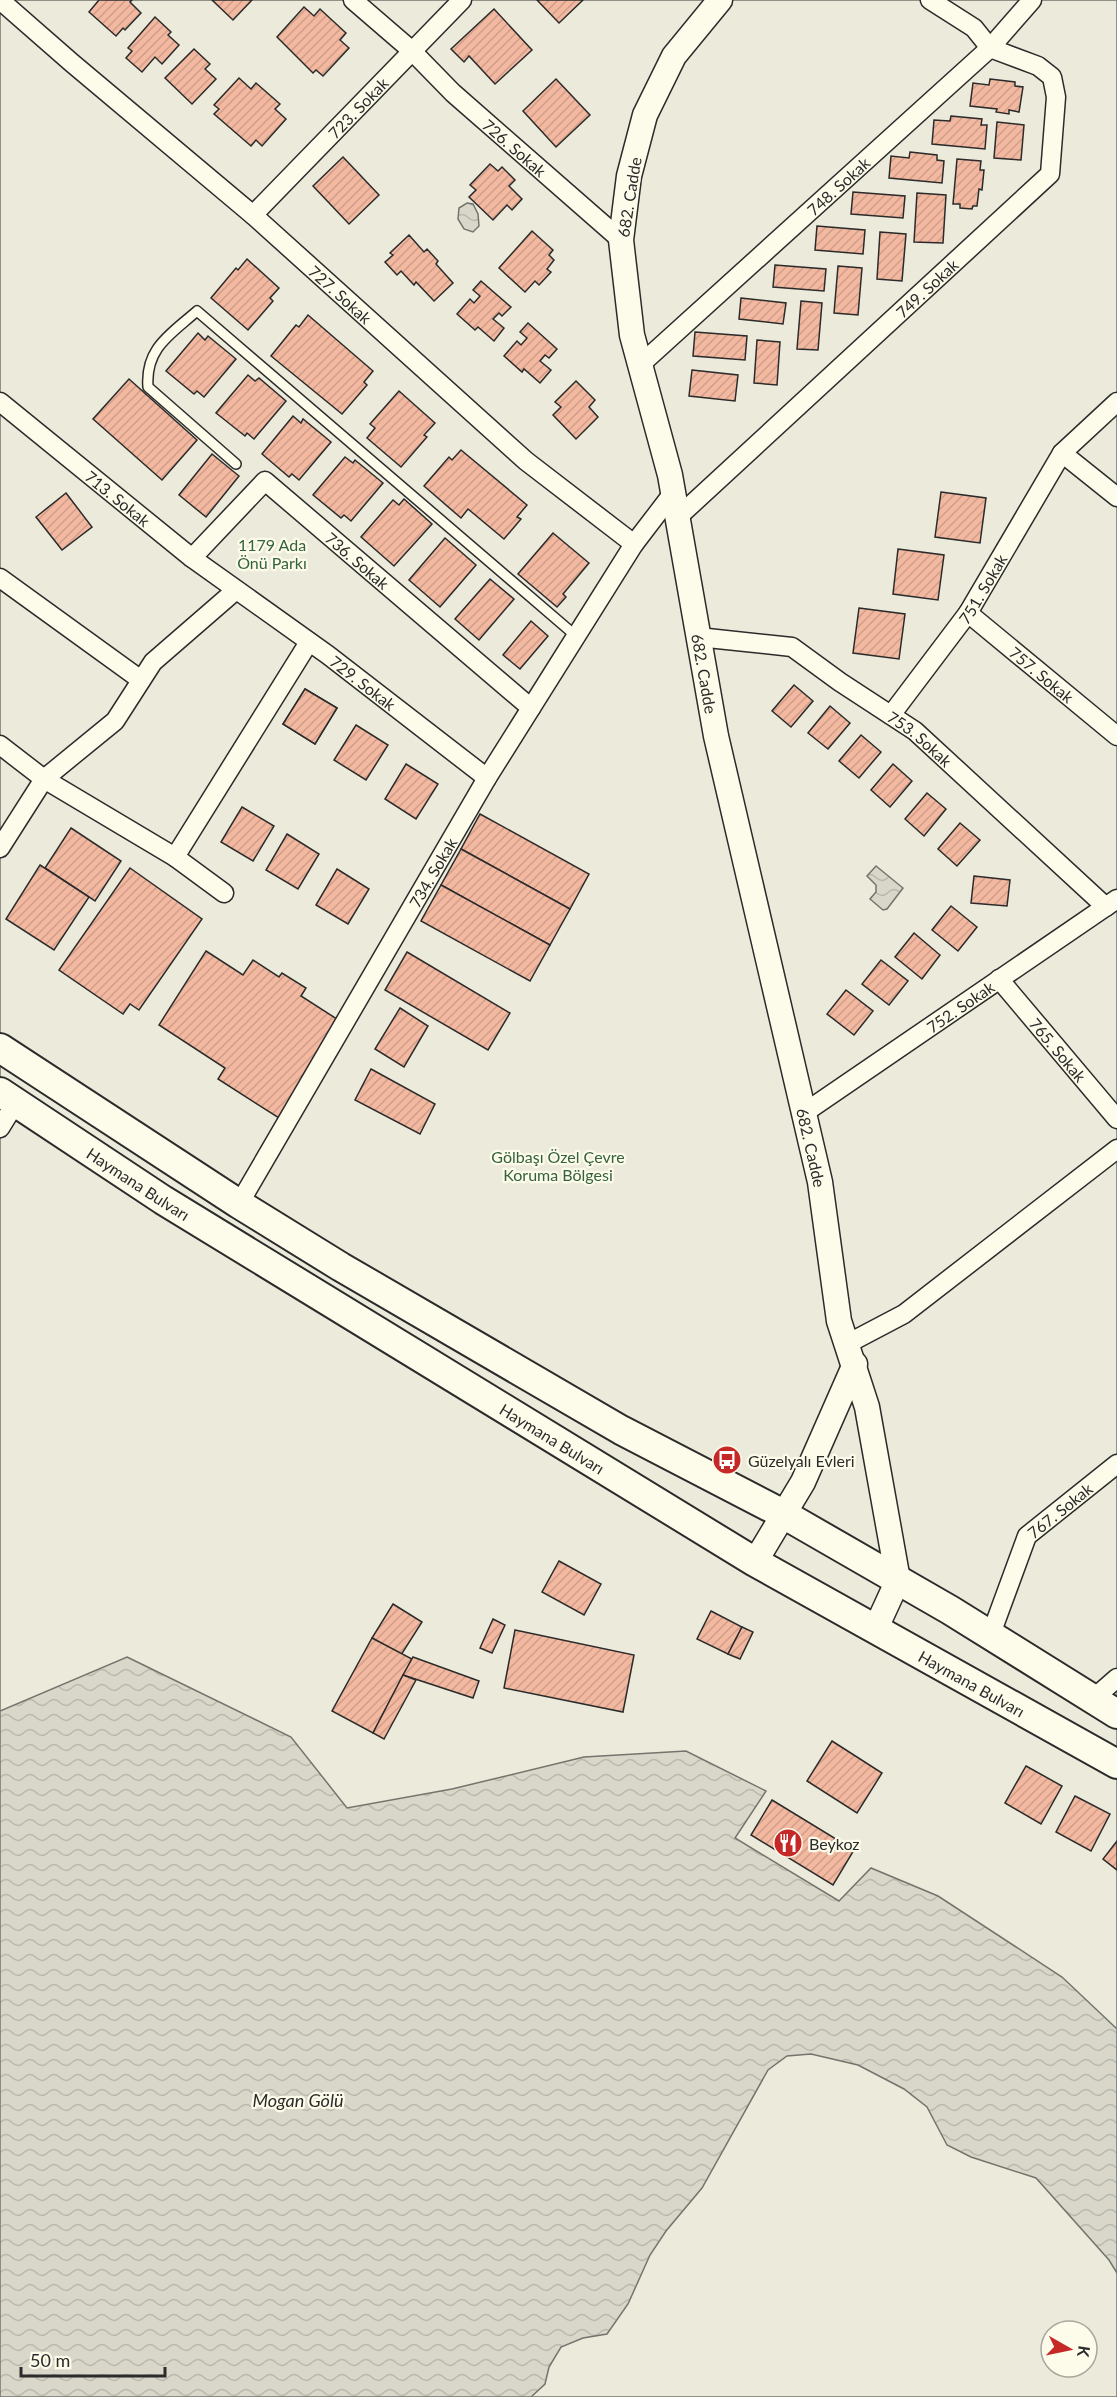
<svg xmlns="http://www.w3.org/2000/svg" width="1117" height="2397" viewBox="0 0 1117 2397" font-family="Lato,sans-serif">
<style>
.park{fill:#ecebdb;stroke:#74746e;stroke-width:1.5;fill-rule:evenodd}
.water{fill:url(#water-waves);stroke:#74746e;stroke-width:1.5}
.building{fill:url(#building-hatch);stroke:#2b2b2b;stroke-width:1.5}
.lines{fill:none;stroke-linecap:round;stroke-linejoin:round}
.service-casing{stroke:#2b2b2b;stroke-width:12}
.minor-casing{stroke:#2b2b2b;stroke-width:21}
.secondary-casing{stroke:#2b2b2b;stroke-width:27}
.trunk-casing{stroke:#2b2b2b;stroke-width:32}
.service{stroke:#fdfbea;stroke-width:9}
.minor{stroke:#fdfbea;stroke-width:18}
.secondary{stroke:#fdfbea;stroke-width:24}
.trunk{stroke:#fdfbea;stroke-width:28}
.labels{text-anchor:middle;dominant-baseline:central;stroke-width:4.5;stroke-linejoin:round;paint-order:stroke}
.street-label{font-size:16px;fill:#2b2b2b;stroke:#fdfbea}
.park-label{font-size:16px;fill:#34623c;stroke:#fdfbea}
.poi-label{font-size:16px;fill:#2b2b2b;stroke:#fdfbea;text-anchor:start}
.water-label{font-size:18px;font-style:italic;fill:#2b2b2b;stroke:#fdfbea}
</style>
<defs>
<pattern id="water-waves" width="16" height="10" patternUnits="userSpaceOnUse" patternTransform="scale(1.5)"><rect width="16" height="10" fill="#d8d7c9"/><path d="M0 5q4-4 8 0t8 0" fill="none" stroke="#bab9ad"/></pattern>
<pattern id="building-hatch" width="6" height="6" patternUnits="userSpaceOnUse" patternTransform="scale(1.5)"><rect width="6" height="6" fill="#f2b8a0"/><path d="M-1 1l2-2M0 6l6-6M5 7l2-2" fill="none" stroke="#d09e8a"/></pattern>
</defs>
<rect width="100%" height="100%" fill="#fdfbea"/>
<path class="park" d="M0,0H1117V2397H0ZM1051,2331H1087V2367H1051Z"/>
<g class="water">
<path d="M467,203L473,204L478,214L479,226L473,232L464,229L458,219L459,208Z"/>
<path d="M876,866L903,888L887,909L883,910L870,899L876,892V885L867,876Z"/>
<path d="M127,1657L291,1737L347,1808L452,1789L584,1757L686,1751L766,1791L735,1838L839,1901L871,1868L938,1896L1062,1977L1117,2029V2273L1109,2260L1036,2178L971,2157L947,2145L927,2107L904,2089L858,2065L811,2054L787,2056L768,2070L702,2188L666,2231L650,2255L628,2304L607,2334L583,2338L561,2347L549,2367L545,2384L531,2397H0V1711Z"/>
</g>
<g class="building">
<path d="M99,0H132L130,2L141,13L125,30L123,28L116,36L89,12Z"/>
<path d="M212,0H252L233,20Z"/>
<path d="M537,0H583L559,23Z"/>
<path d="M304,7L314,16L320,9L346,33L340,40L349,48L323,76L316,70L313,73L277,37Z"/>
<path d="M494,9L532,50L495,84L469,56L464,62L451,49Z"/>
<path d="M155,17L171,32L168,35L179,45L162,64L155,57L142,72L126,58L132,51L128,48Z"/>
<path d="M194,49L210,64L205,69L216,79L192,104L165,78Z"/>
<path d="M239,78L251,89L256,83L280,104L275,109L286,119L262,146L256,140L251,146L214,114L219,109L214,105Z"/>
<path d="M556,79L590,115L556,147L523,111Z"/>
<path d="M990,79L1015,82V86L1023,87L1019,112L1009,110V114L996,112L997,109L970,106L973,83L989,85Z"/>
<path d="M951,116L982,119L981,125H987L985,149L932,144L934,120L950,121Z"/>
<path d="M997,122L1024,125L1021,160L994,158Z"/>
<path d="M910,152L937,155V160L944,161L942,183L889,178L891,156L909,158Z"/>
<path d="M343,157L379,195L349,224L313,186Z"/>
<path d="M957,159L981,161L980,170H984L982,190L979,189L977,206H973L972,209L960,208V204H953Z"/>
<path d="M490,164L498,171L502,167L515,180L509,186L522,199L512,210L507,205L493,220L469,197L476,190L470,185Z"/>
<path d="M853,192L905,196L903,218L851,214Z"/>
<path d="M917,193L946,195L943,243L914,242Z"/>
<path d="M817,226L865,230L863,254L815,250Z"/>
<path d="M532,231L553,250L549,255L554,260L547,269L551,272L539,285L535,281L525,292L499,268Z"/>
<path d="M880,232L906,234L902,281L877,279Z"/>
<path d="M409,235L424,252L427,249L438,261L436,264L453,283L434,301L416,282L414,285L401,271L397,275L385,262L393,255L390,253Z"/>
<path d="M247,259L279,288L270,298L273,301L248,330L211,298L236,268L238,270Z"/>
<path d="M775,265L826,269L824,291L773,287Z"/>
<path d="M838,266L862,268L858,315L834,313Z"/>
<path d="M481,281L511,307L502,316L499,313L493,319L504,328L494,341L478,327L475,330L457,314L470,299L474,303L480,296L473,290Z"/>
<path d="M741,298L786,303L783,324L739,319Z"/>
<path d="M801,301L822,303L818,350L797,349Z"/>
<path d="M308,315L373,371L364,382L367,385L342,414L271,356L296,325L299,327Z"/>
<path d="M528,323L557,349L549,358L545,355L540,361L551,370L540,383L524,369L522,372L504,356L517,341L521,345L527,338L520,332Z"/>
<path d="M695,332L747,336L745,360L693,356Z"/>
<path d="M198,333L205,340L208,336L236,359L204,397L197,391L194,394L166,371Z"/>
<path d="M757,340L780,342L777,385L754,383Z"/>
<path d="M692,370L738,375L735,401L689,396Z"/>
<path d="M248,375L255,381L259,378L286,401L254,439L247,433L245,436L216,413Z"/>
<path d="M129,379L197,440L162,480L93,419Z"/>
<path d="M576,381L595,400L589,407L598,417L576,439L553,415L561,407L555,402Z"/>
<path d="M399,391L435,423L424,435L427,437L401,467L367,438L375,428L370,424Z"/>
<path d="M293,416L301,423L303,419L331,442L299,480L292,474L289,477L262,454Z"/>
<path d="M461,450L527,505L517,517L521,519L504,539L468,509L461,518L424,486L449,457L452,460Z"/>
<path d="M212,454L239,476L206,517L179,495Z"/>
<path d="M345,457L353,463L355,460L383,483L351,521L344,515L341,518L313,495Z"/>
<path d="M941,492L986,498L980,543L935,537Z"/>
<path d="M66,493L92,527L62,550L36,517Z"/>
<path d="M404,499L432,524L394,566L361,537L393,500L399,505Z"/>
<path d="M553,533L589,563L563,594L566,597L557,607L518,574Z"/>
<path d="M445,538L476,565L440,607L409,580Z"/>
<path d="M898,549L944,555L938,600L893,594Z"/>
<path d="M490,579L514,599L479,640L455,619Z"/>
<path d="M859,608L905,614L899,659L853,653Z"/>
<path d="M531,621L548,636L520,669L503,655Z"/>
<path d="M794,685L813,701L791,727L772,711Z"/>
<path d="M305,689L337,708L315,744L283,724Z"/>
<path d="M305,689L337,708L315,744L283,724Z"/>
<path d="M830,706L850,723L828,749L808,733Z"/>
<path d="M356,725L388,745L366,780L334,760Z"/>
<path d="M861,735L881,752L859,778L839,761Z"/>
<path d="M406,764L438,784L416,819L385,799Z"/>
<path d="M893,764L912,781L890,807L871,790Z"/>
<path d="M927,793L946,809L924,836L905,819Z"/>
<path d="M242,807L274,826L253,861L221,842Z"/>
<path d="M480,814L589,874L570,909L461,849Z"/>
<path d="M960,823L980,840L957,866L938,849Z"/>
<path d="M71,828L121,861L95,901L45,868Z"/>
<path d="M287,834L319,854L298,889L266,870Z"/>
<path d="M461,849L570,909L550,945L441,885Z"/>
<path d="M40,865L89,897L54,950L6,919Z"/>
<path d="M130,868L202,919L139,1010L130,1004L123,1014L59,970Z"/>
<path d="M337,869L369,889L348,924L316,905Z"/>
<path d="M974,876L1010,880L1007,906L971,903Z"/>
<path d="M441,885L550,945L530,981L421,921Z"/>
<path d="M951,906L977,927L958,951L932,930Z"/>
<path d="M914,933L940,955L922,979L895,957Z"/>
<path d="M206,951L243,975L253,960L279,977L282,973L306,988L301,996L340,1021L279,1118L218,1079L225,1068L159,1025Z"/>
<path d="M407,952L510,1013L488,1050L385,990Z"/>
<path d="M881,960L908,981L889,1005L862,984Z"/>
<path d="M846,990L873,1011L854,1035L827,1014Z"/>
<path d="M400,1008L428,1026L404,1067L375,1049Z"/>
<path d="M371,1069L435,1104L420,1134L355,1100Z"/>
<path d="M559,1561L601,1584L584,1615L542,1592Z"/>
<path d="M393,1604L422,1622L401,1655L372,1638Z"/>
<path d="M711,1611L742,1627L728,1654L697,1639Z"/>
<path d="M493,1619L505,1625L492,1653L480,1648Z"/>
<path d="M742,1627L753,1632L740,1659L728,1654Z"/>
<path d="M515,1630L634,1655L623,1712L504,1688Z"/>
<path d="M372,1638L412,1659L373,1733L332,1711Z"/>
<path d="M413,1657L479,1681L473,1698L403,1675Z"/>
<path d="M403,1675L416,1680L384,1739L373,1733Z"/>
<path d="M832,1741L882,1773L857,1813L807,1781Z"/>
<path d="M1026,1766L1062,1786L1041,1824L1005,1803Z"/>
<path d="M1075,1796L1110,1814L1091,1851L1056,1832Z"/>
<path d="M772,1800L854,1850L833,1885L751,1835Z"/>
<path d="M1117,1841V1870L1103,1859Z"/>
</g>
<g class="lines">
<g class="service-casing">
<path id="service" d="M236,464L148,387C145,348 171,334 197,311L576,636"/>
</g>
<g class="minor-casing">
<g id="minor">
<path id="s1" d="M0,0L72,63L253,215L526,461L634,544L673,493"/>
<path id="s2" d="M353,0L411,50L453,93L621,240"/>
<path id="s3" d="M253,215L462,0"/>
<path id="s4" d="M640,365L990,48L1032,0"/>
<path id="s5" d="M0,402L192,558L328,655L487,778"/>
<path d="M1062,453L1117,497"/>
<path id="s6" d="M678,517L1050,174L1056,97L1052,77L1038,66L990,48L974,28L930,0"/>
<path id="s7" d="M192,558L265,481L531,708"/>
<path d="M0,578L141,680"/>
<path id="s8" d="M968,613L1117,736"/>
<path id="s9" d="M698,637L792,647L840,682L915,731L1106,907"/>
<path id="s10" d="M891,715L968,613L1062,453L1117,402"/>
<path d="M0,745L44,779L175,857L224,893"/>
<path d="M0,848L44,779L115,721L153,662L236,590"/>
<path d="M175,857L309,642"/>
<path id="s11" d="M999,979L1117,1119"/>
<path id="s12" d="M804,1113L1117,899"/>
<path d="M0,1128L16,1102"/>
<path id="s13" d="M239,1204L487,778L634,544"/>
<path d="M847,1344L904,1314L1117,1149"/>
<path id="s14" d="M991,1634L1027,1536L1117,1464"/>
<path d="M1093,1699L1117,1678"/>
</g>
</g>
<g class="secondary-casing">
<g id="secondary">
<path id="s15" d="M720,0L674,56L645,115L629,176L621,240L632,335L670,475L716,736L820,1182L839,1321L867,1407L898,1580L876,1628"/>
<path d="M755,1562L803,1482L855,1364"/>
</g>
</g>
<g class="trunk-casing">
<g id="trunk">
<path d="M0,1048L239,1204L341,1267L621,1430L785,1515L950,1610L1117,1714"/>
<path id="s16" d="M0,1092L163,1200L755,1562L1117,1764"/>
</g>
</g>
<use href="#service" class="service"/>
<use href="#minor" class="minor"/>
<use href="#secondary" class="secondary"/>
<use href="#trunk" class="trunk"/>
</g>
<defs>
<g id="bus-disc" transform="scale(1.5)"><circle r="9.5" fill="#c62828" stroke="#fdfbea"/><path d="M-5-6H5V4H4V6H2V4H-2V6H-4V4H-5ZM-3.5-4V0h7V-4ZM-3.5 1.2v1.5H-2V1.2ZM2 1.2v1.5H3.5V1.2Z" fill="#fff"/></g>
<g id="restaurant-disc" transform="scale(1.5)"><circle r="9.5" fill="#c62828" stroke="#fdfbea"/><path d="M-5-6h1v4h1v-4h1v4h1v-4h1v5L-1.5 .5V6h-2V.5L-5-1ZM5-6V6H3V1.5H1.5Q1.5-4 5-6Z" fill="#fff"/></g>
</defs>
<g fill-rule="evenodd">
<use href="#bus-disc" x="727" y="1460"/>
<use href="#restaurant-disc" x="788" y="1843"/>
</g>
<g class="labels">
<g class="street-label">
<text stroke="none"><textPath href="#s3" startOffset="150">723. Sokak</textPath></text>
<text stroke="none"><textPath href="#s2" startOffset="219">726. Sokak</textPath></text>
<text stroke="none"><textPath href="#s4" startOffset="267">748. Sokak</textPath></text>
<text transform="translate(629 197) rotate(-81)">682. Cadde</text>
<text stroke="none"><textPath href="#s6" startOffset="338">749. Sokak</textPath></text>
<text stroke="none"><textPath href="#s1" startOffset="450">727. Sokak</textPath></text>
<text stroke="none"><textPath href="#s5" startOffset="152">713. Sokak</textPath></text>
<text stroke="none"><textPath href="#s7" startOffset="228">736. Sokak</textPath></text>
<text stroke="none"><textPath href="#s10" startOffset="156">751. Sokak</textPath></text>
<text stroke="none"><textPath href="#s15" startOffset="708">682. Cadde</textPath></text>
<text stroke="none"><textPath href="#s8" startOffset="96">757. Sokak</textPath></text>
<text stroke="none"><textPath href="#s5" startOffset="459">729. Sokak</textPath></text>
<text stroke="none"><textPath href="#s9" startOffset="252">753. Sokak</textPath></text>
<text stroke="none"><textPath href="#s13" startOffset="384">734. Sokak</textPath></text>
<text stroke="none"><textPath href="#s12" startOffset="189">752. Sokak</textPath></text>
<text stroke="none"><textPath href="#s11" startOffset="92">765. Sokak</textPath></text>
<text stroke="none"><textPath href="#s15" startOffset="1194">682. Cadde</textPath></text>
<text stroke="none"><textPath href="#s16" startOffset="166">Haymana Bulvarı</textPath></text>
<text stroke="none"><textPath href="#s16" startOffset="652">Haymana Bulvarı</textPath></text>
<text stroke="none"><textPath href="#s14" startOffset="146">767. Sokak</textPath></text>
<text stroke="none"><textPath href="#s16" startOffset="1138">Haymana Bulvarı</textPath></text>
</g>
<g class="park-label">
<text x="272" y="544">1179 Ada<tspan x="272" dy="18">Önü Parkı</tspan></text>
<text x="558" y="1156">Gölbaşı Özel Çevre<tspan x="558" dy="18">Koruma Bölgesi</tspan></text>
</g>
<g class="poi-label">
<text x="748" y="1460">Güzelyalı Evleri</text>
<text x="809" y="1843">Beykoz</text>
</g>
<g class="water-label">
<text x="298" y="2100">Mogan Gölü</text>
</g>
</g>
<g transform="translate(1069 2349) rotate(99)"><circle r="28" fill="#fdfbea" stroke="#a9a89e" stroke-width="1.5"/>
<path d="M0-4.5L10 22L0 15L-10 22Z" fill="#c62828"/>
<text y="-9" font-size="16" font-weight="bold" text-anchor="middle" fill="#2b2b2b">K</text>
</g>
<path d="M21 2367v9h144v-9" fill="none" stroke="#2b2b2b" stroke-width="3"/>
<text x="30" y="2367" font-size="18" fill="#2b2b2b" stroke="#fdfbea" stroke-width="4.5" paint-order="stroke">50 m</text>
</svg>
